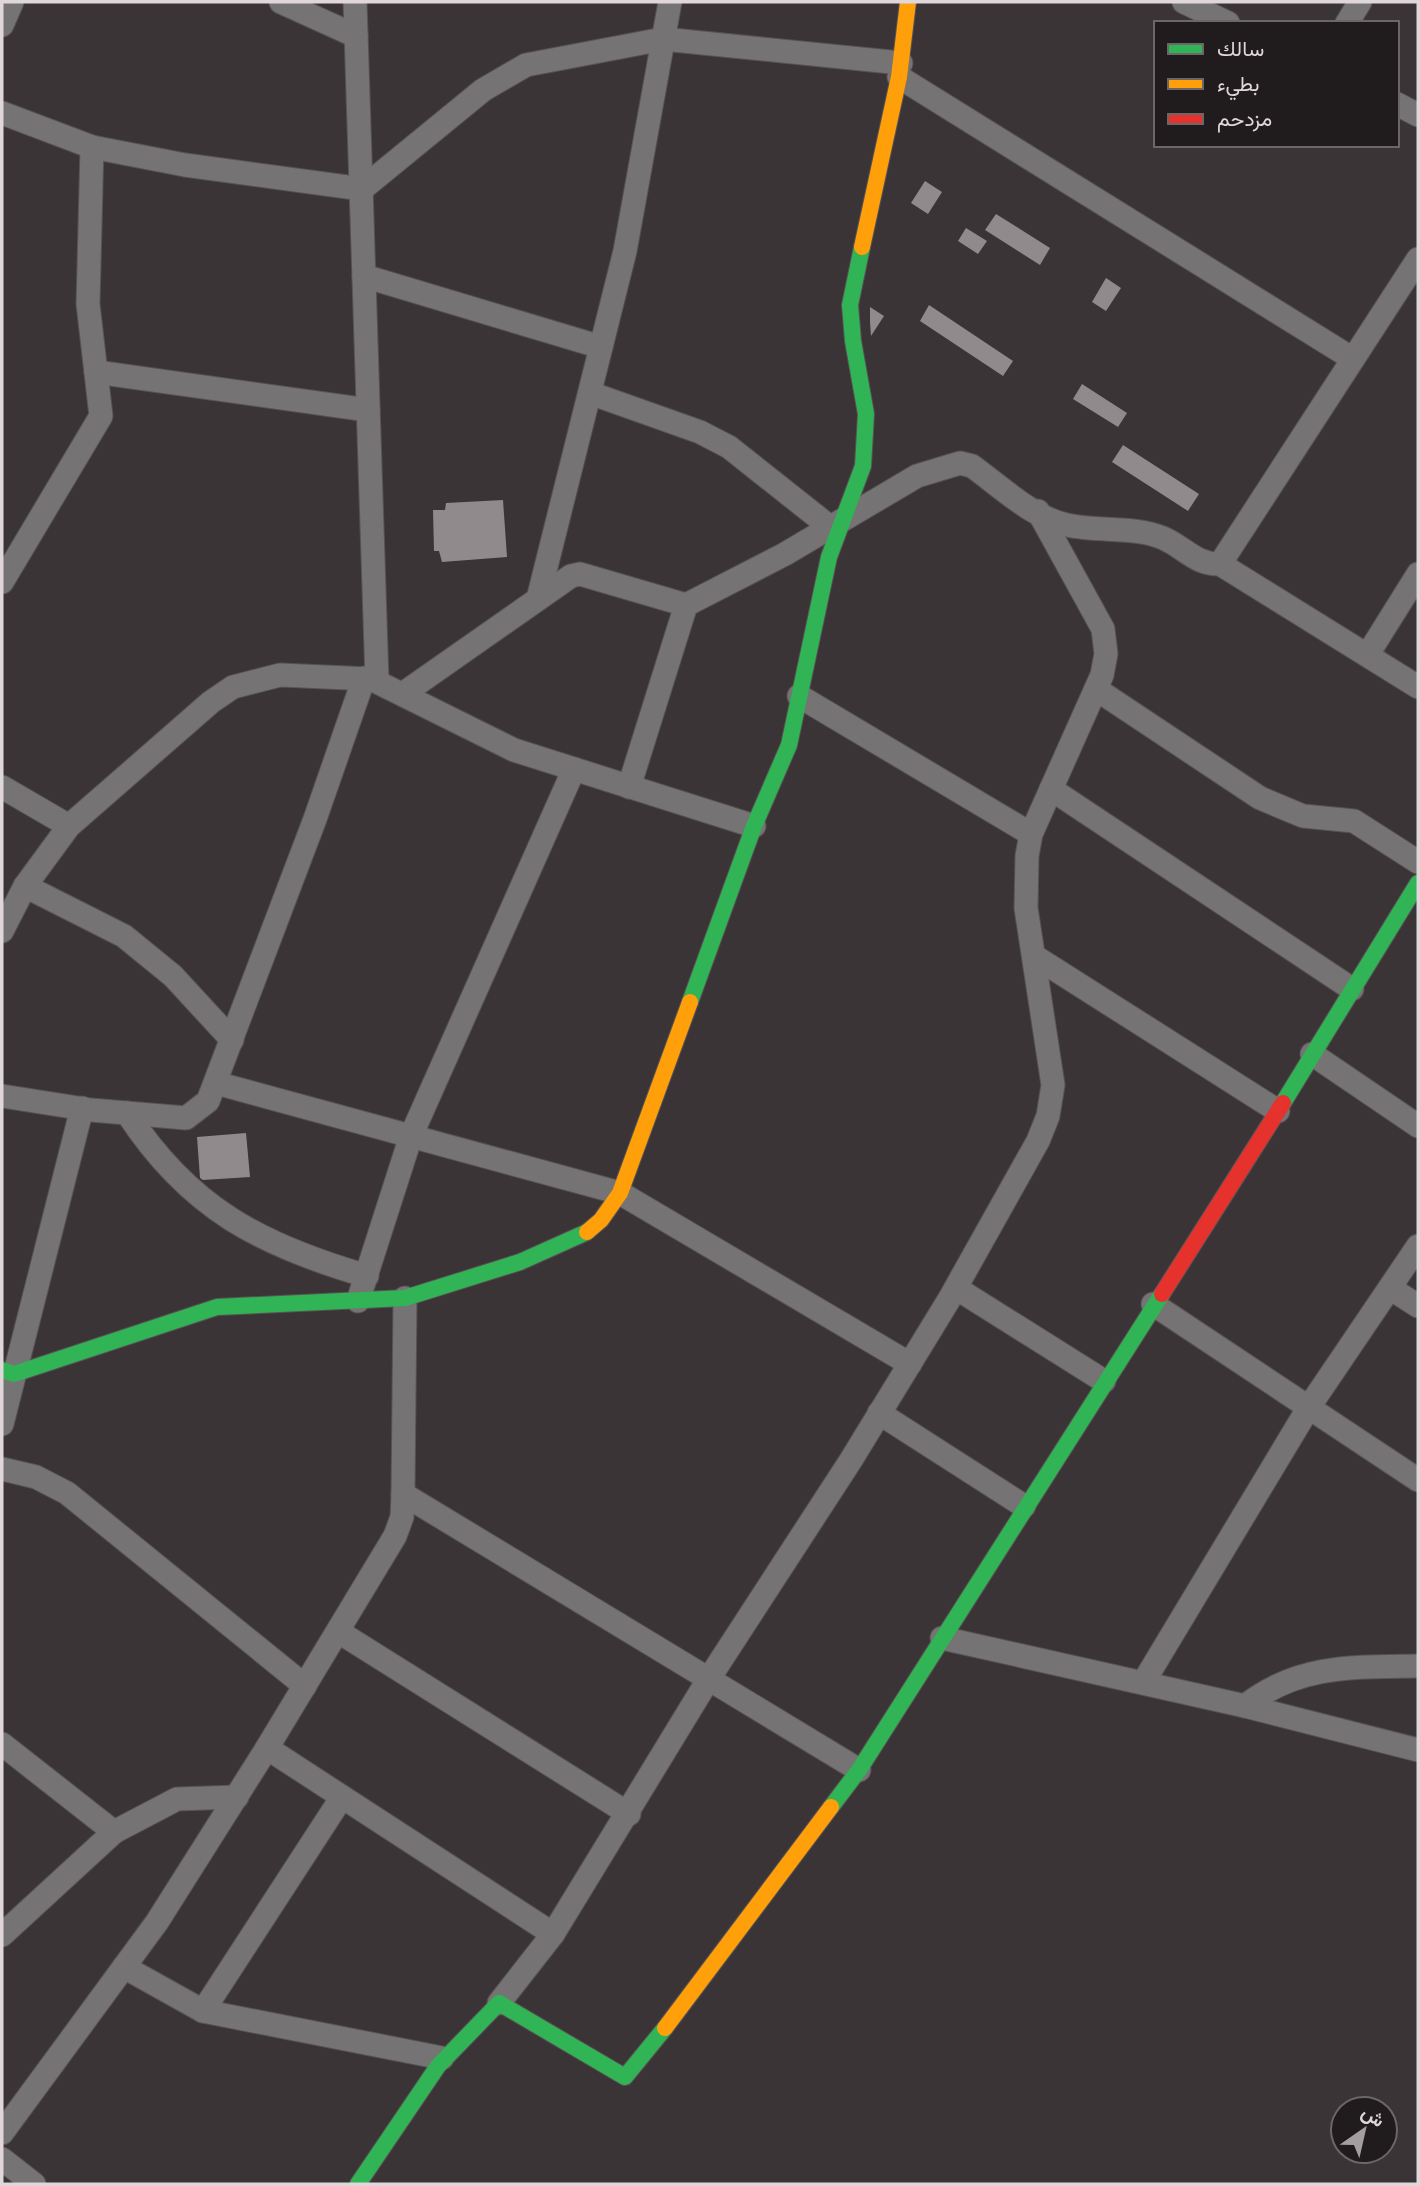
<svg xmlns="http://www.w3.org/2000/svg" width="1420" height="2186" viewBox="0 0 1420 2186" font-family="Helvetica,Vazirmatn,sans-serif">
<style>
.building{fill:#908a8c}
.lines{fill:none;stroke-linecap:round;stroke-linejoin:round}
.street-casing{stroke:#575253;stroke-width:25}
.fast-casing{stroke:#575253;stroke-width:18}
.slow-casing{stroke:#575253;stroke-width:18}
.jam-casing{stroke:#575253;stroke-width:18}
.street{stroke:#767374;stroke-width:23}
.fast{stroke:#30b455;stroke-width:16}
.slow{stroke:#ff9f0a;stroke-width:16}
.jam{stroke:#e5322d;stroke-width:16}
</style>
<rect width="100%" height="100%" fill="#3a3436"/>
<g class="building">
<path d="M925,181L942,192L928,214L911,203Z"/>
<path d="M996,214L1050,248L1040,265L985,230Z"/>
<path d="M966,228L987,241L978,254L958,241Z"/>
<path d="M1106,278L1121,288L1106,311L1092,302Z"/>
<path d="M929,305L1013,361L1003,376L920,321Z"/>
<path d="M870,307L884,316L871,336L870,322Z"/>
<path d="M1082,384L1127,413L1118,427L1073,399Z"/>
<path d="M1123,445L1199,494L1188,511L1112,462Z"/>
<path d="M503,500L507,557L442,562L439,551H434L433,510H445L446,503Z"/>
<path d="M246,1133L250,1177L203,1180L200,1178L197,1137Z"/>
</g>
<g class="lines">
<g class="street-casing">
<g id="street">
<path d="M281,2L356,36"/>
<path d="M355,2L377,681"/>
<path d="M1184,2L1228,23"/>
<path d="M1347,23L1360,2"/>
<path d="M2,25L12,2"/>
<path d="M899,77L1353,359"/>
<path d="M1397,104L1418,115"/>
<path d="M2,113L92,147L185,165L362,189L483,90L526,65L663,39L901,63"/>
<path d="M364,276L601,347"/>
<path d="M96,372L368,410"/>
<path d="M590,393L700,432L729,447L830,527"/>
<path d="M1220,564L1418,259"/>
<path d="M2,582L101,416L88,304L92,147"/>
<path d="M538,599L625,251L670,2"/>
<path d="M1368,654L1418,574"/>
<path d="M1096,689L1260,798L1303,816L1354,821L1418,862"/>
<path d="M404,693L571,576L580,574L686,605L785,554L917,476L960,463L972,466C1000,486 1033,518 1067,525C1098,532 1135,526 1163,538C1184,547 1196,565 1220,564L1418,687"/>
<path d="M799,696L1031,834"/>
<path d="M2,787L69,826"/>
<path d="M629,787L686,605"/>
<path d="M1051,789L1352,989"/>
<path d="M25,886L124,936L173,976L232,1040"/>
<path d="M2,931L25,886L69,826L211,702L233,687L280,675L371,679L514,750L754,826"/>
<path d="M1034,956L1278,1111"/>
<path d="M1312,1054L1418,1126"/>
<path d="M216,1083L620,1193L910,1364"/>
<path d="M2,1096L91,1110L186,1118L208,1101L315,819L364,678"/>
<path d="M127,1113C189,1208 260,1245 367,1276"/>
<path d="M956,1288L1104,1381"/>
<path d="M1390,1288L1418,1306"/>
<path d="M358,1301L411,1136L574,769"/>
<path d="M1153,1304L1418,1480"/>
<path d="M879,1413L1024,1506"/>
<path d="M2,1424L82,1108"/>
<path d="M2,1469L36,1477L67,1493L305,1686"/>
<path d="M403,1494L859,1770"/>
<path d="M339,1632L629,1814"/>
<path d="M942,1638L1245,1706L1418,1750"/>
<path d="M1143,1683L1309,1407L1418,1246"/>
<path d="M1245,1706C1298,1664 1354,1667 1418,1666"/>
<path d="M2,1744L114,1832"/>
<path d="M267,1748L553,1934"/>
<path d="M2,1935L114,1832L177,1799L237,1797"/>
<path d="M124,1967L203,2011L342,1797"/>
<path d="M499,2003L553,1934L708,1680L851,1460L950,1298L1038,1141L1048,1116L1053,1085L1026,908L1027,856L1031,834L1102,675L1106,654L1103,629L1038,511"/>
<path d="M203,2011L442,2058"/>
<path d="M2,2133L157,1922L267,1748L395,1536L402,1517L403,1494L405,1298"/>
<path d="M2,2159L34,2184"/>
</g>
</g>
<g class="fast-casing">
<g id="fast">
<path d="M690,1002L754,826L789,745L829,557L863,466L866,414L853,341L850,305L862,247"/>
<path d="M1283,1103L1418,883"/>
<path d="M2,1370L14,1374L217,1307L405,1298L520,1262L587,1232"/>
<path d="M831,1807L859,1770L1162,1294"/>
<path d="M358,2184L438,2066L499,2003L625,2077L665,2028"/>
</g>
</g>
<g class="slow-casing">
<g id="slow">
<path d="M862,247L899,77L908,2"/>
<path d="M587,1232L601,1220L620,1193L690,1002"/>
<path d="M665,2028L831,1807"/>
</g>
</g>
<g class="jam-casing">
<path id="jam" d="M1162,1294L1283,1103"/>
</g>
<use href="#street" class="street"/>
<use href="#fast" class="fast"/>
<use href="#slow" class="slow"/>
<use href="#jam" class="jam"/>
</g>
<rect width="1420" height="2186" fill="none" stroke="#dfd7d9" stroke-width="7"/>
<rect x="1154" y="21" width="245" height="126" fill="#201b1c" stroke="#6c6668" stroke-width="2"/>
<rect x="1168" y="44" width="35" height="10" fill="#30b455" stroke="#6c6668" stroke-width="2"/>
<text x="1217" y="56" font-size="21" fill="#dfd7d9">سالك</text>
<rect x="1168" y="79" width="35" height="10" fill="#ff9f0a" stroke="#6c6668" stroke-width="2"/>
<text x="1217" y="91" font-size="21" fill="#dfd7d9">بطيء</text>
<rect x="1168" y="114" width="35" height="10" fill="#e5322d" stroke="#6c6668" stroke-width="2"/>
<text x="1217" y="126" font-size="21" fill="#dfd7d9">مزدحم</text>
<g transform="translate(1364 2130) rotate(34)"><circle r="33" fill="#201b1c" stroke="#6c6668" stroke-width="2"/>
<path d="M0-5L12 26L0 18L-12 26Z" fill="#a59ea0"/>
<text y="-10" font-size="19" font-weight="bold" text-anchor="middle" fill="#dfd7d9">ش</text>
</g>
</svg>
